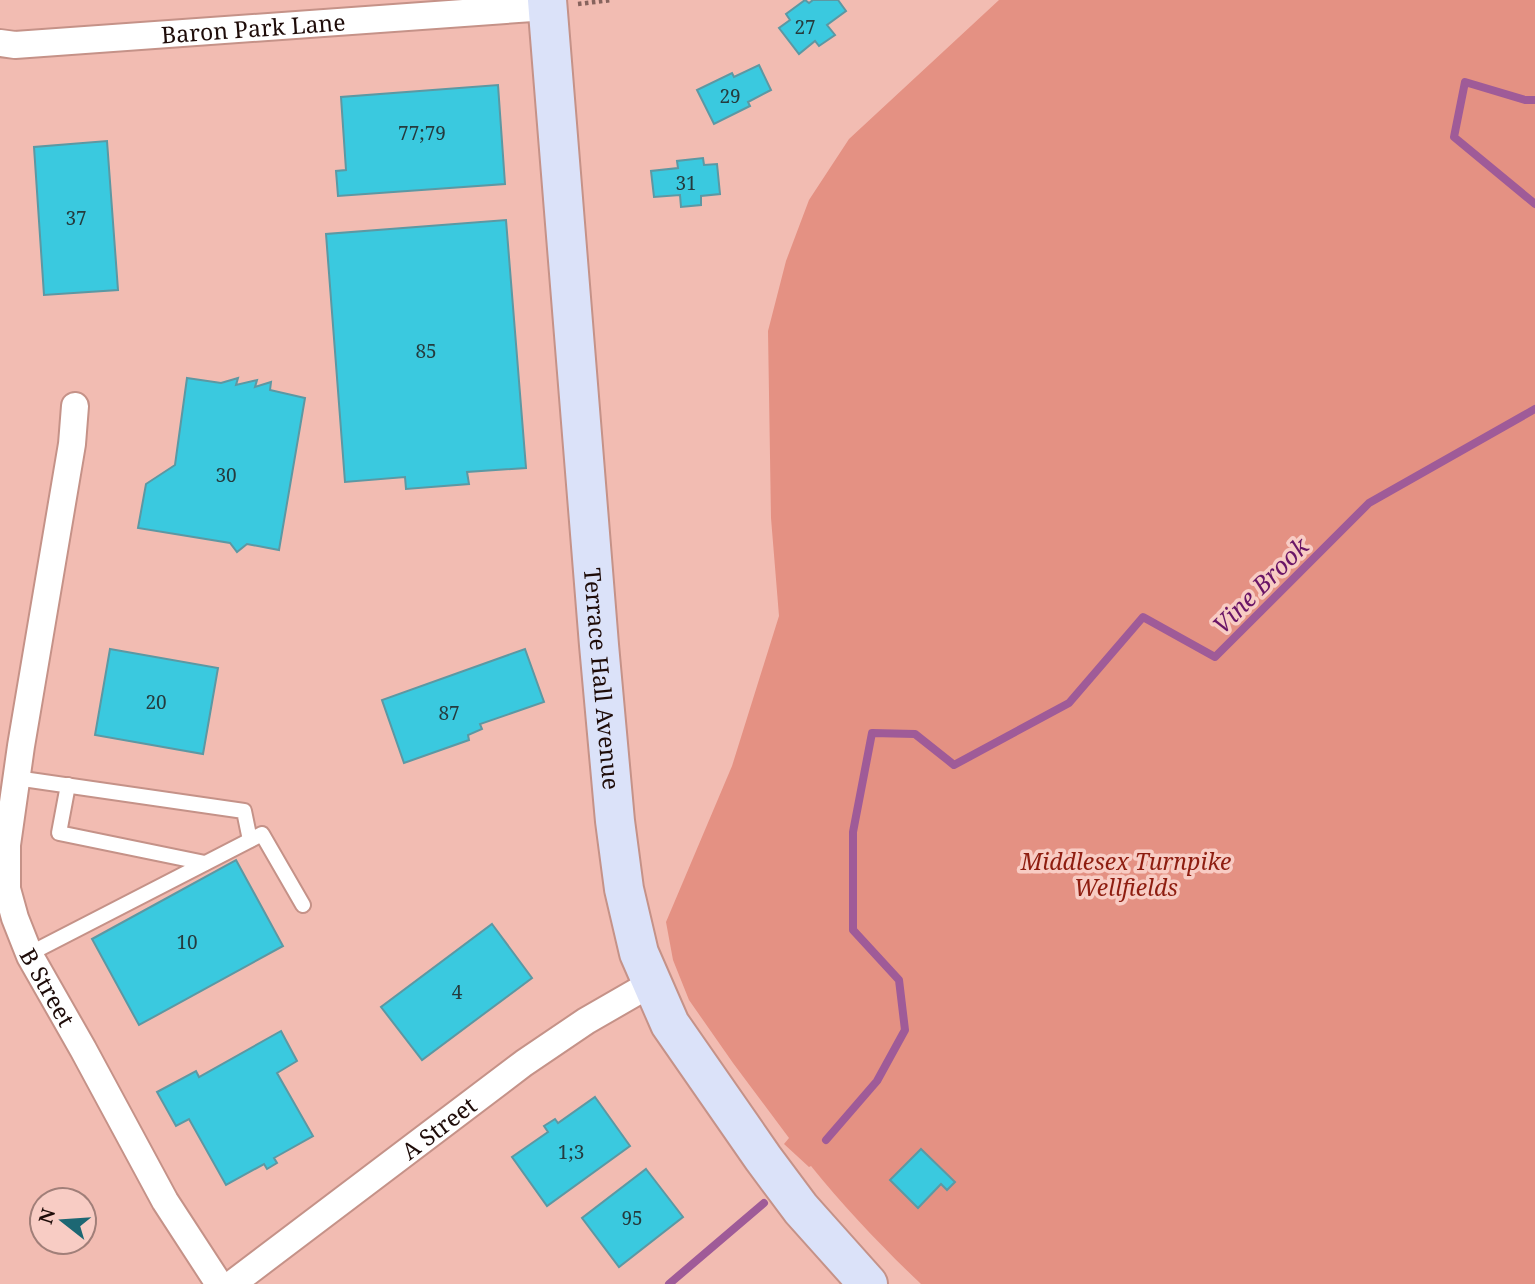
<svg xmlns="http://www.w3.org/2000/svg" width="1535" height="1284" viewBox="0 0 1535 1284" font-family="'Noto Serif',serif">
<style>
.green{fill:#e49183}
.lines{fill:none;stroke-linecap:round;stroke-linejoin:round}
.stream{stroke:#9f5b98;stroke-width:8}
.building{fill:#3ac9df;stroke:#5c98a3;stroke-width:2}
.service-casing{stroke:#c59288;stroke-width:18}
.minor-casing{stroke:#c59288;stroke-width:30}
.secondary-casing{stroke:#c59288;stroke-width:42}
.path{stroke:#87635d;stroke-width:4.5;stroke-dasharray:3.5 3.5;stroke-linecap:butt}
.service{stroke:#fff;stroke-width:14}
.minor{stroke:#fff;stroke-width:26}
.secondary{stroke:#dbe2f9;stroke-width:38}
.labels{text-anchor:middle;dominant-baseline:central;stroke-width:7;stroke-linejoin:round;paint-order:stroke}
.number-label{font-size:19px;fill:#253b3e}
.street-label{font-size:23px;fill:#1e0c09;stroke:#f8ccc4}
.park-label{font-size:23px;font-style:italic;fill:#8e1d10;stroke:#f8ccc4}
.water-label{font-size:24px;font-style:italic;fill:#6a1566;stroke:#f8ccc4}
</style>
<rect width="100%" height="100%" fill="#f2bcb2"/>
<path class="green" d="M999,0H1535V1284H921C882,1247 845,1208 811,1166L809,1167L784,1144L789,1138L733,1063L689,1000L673,960L666,922L732,766L779,616L771,518L768,331L786,261L809,200L849,139Z"/>
<g class="lines">
<g class="stream">
<path d="M1535,100H1525L1465,82L1454,137L1535,204"/>
<path d="M826,1140L877,1081L905,1030L899,980L853,930V832L872,733L915,734L954,765L1069,703L1143,617L1215,657L1369,503L1535,409"/>
<path d="M669,1284L764,1203"/>
</g>
</g>
<g class="building">
<path d="M805,0L809,3L813,0H838L846,11L827,25L835,35L819,46L815,41L799,54L779,28L790,20L786,14Z"/>
<path d="M759,65L771,90L748,102L750,106L714,124L697,90L732,73L734,77Z"/>
<path d="M498,85L505,184L338,196L336,171L346,170L341,97Z"/>
<path d="M107,141L118,290L44,295L34,147Z"/>
<path d="M703,158L704,165L717,164L720,194L701,196V205L681,207L680,195L654,197L651,171L678,168L677,161Z"/>
<path d="M506,220L526,468L467,472L469,484L406,489L405,477L345,482L326,234Z"/>
<path d="M187,378L221,383L238,378L236,385L257,380L255,387L271,382L270,390L305,398L279,550L247,544L237,552L230,543L138,528L146,484L175,465Z"/>
<path d="M110,649L218,668L203,754L95,735Z"/>
<path d="M525,649L544,702L480,724L482,729L468,735L469,740L404,763L382,700Z"/>
<path d="M236,860L283,946L139,1025L92,939Z"/>
<path d="M492,924L532,978L422,1060L381,1007Z"/>
<path d="M281,1031L297,1061L277,1073L313,1136L274,1158L277,1163L267,1169L264,1164L226,1185L189,1119L176,1126L157,1092L196,1071L199,1077Z"/>
<path d="M595,1097L630,1146L547,1206L512,1157L548,1132L544,1126L555,1119L558,1123Z"/>
<path d="M921,1149L955,1182L947,1190L941,1184L918,1208L890,1180Z"/>
<path d="M646,1169L683,1217L619,1267L582,1218Z"/>
</g>
<g class="lines">
<g class="service-casing">
<g id="service">
<path d="M16,778L244,811L250,840"/>
<path d="M68,785L59,833L205,863"/>
<path d="M29,954L262,834L303,905"/>
</g>
</g>
<g class="minor-casing">
<g id="minor">
<path id="s1" d="M0,43L15,45L547,7"/>
<path id="s2" d="M75,406L72,444L21,746L7,845V889L15,918L30,956L83,1049L165,1201L219,1284"/>
<path id="s3" d="M232,1284L524,1063L586,1021L652,983"/>
</g>
</g>
<g class="secondary-casing">
<g id="secondary">
<path id="s4" d="M547,0L599,645L615,821L624,889L639,953L670,1024L763,1158L801,1209L868,1284"/>
</g>
</g>
<path class="path" d="M578,4L612,0"/>
<use href="#service" class="service"/>
<use href="#minor" class="minor"/>
<use href="#secondary" class="secondary"/>
</g>
<g class="labels">
<g class="number-label">
<text x="805" y="27">27</text>
<text x="730" y="96">29</text>
<text x="422" y="133">77;79</text>
<text x="686" y="183">31</text>
<text x="76" y="218">37</text>
<text x="426" y="351">85</text>
<text x="226" y="475">30</text>
<text x="156" y="702">20</text>
<text x="449" y="713">87</text>
<text x="187" y="942">10</text>
<text x="457" y="992">4</text>
<text x="571" y="1152">1;3</text>
<text x="632" y="1218">95</text>
</g>
<g class="street-label">
<text stroke="none"><textPath href="#s1" startOffset="254">Baron Park Lane</textPath></text>
<text stroke="none"><textPath href="#s4" startOffset="681">Terrace Hall Avenue</textPath></text>
<text stroke="none"><textPath href="#s2" startOffset="595">B Street</textPath></text>
<text stroke="none"><textPath href="#s3" startOffset="259">A Street</textPath></text>
</g>
<g class="park-label">
<text x="1126" y="861">Middlesex Turnpike<tspan x="1126" dy="26">Wellfields</tspan></text>
</g>
<g class="water-label">
<text transform="translate(1260 585) rotate(-45)">Vine Brook</text>
</g>
</g>
<g transform="translate(63 1221) rotate(287)"><circle r="33" fill="#f8ccc4" stroke="#a17f79" stroke-width="2"/>
<path d="M0-5L12 26L0 18L-12 26Z" fill="#1d6773"/>
<text y="-10" font-size="19" font-weight="bold" text-anchor="middle" fill="#1e0c09">N</text>
</g>
</svg>
